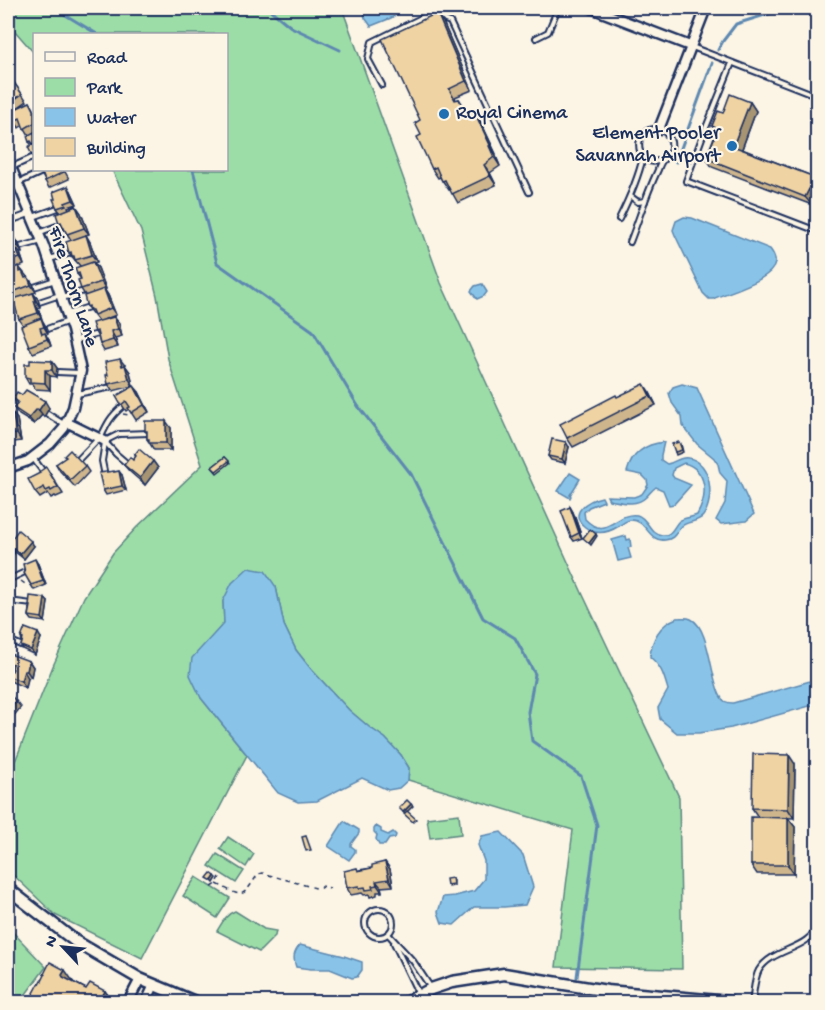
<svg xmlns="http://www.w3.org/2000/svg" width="825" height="1010" viewBox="0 0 825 1010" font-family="'Gochi Hand',sans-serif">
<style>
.green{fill:#9cdda7;stroke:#5c8682;stroke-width:1.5}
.water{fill:#89c4e8;stroke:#5d88b1;stroke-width:1.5}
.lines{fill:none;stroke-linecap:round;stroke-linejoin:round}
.stream{stroke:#5d88b1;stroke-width:3}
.service-casing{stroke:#1b2f5e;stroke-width:8}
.minor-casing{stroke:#1b2f5e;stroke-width:13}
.tertiary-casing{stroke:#1b2f5e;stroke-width:15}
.path{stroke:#1b2f5e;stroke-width:1.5;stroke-dasharray:4.5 4.5;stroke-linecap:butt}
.service{stroke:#fcf5e5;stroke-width:4}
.minor{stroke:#fcf5e5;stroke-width:8}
.tertiary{stroke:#fcf5e5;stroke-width:10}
.wall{fill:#ceb58c;stroke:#1b2f5e;stroke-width:1.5}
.shaded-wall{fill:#a79472;stroke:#1b2f5e;stroke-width:1.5}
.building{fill:#efd3a3;stroke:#1b2f5e;stroke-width:1.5}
.poi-dot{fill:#1f6fb2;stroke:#fcf5e5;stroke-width:2}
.labels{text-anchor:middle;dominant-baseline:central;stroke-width:4.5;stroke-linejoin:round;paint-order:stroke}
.poi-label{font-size:20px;fill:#1b2f5e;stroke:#fcf5e5;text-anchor:start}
.street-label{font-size:20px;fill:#1b2f5e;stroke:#fcf5e5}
</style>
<rect width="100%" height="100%" fill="#fcf5e5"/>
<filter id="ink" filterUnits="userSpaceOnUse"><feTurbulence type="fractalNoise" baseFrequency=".0167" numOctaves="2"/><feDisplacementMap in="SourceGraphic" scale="12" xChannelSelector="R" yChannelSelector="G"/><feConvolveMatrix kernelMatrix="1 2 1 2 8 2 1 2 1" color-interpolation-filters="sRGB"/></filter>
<g filter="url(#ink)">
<g class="green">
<path d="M8,8H342L441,283L583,595L679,797L682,969L556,967L573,830L408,780L409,768L401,755L385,738L369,727L349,710L311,669L296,650L284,625L276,587L223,601L224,623L212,637L201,698L247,755L142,958L55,915L8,870V771L16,759L53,666L84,597L113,553L137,527L202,465L168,359L157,296L141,231L112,170H226V34H34V53L8,23Z"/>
<path d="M459,814L461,834L430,838L427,818Z"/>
<path d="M228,837L254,854L246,867L220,849Z"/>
<path d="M217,854L244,871L236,883L209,866Z"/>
<path d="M196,877L230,898L217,918L183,896Z"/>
<path d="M235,911L264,929L276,931L275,936L259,952L217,931C222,923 226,914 235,911Z"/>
<path d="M8,927L46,967L20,1002H8Z"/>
</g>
<g class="water">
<path d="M363,8H397V14L391,18L371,26L365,18Z"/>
<path d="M684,217L692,218L770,249C773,253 776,258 775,263C773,280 727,292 713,299H709L703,293L675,235L673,230L676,221Z"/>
<path d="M482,284L487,292L484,296L477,299L471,291L475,286Z"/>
<path d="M682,384L697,388L754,514L746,521L721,524L716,520L725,503L727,481L720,473L718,464L714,458L697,444L683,426L682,417L672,403L669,393L673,387Z"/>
<path d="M664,442L661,455V460L667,464C675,463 680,456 688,458C712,461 715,500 703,516C697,523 688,521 682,526C676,532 675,539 665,540C648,542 647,520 631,520C626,520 624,523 619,526C608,533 596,536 585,527C567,513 588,500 602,497L604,501L589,507L584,512L585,519C607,542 616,511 637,515C648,518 650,535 662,535C672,536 673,527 679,521C684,517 691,518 697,515C708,496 708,470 684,463L674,468L672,475L674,478L691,485L674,504L669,505L663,490L656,487C652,490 650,493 646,497C636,507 621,502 609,500L607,496L634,497L642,494L648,485L647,480L642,475L627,472C632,453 645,444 664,442Z"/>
<path d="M570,473L580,479L570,495L571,496L570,498L558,491Z"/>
<path d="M626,536L627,540L630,539L631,547L628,548L631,558L618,561L612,540Z"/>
<path d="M248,568L265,571L276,587L284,625L296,650L311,669L349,710L369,727L385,738L401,755L409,768L408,780L399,788L388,790L362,778L317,801L298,802L278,793L201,698L190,675L192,658L224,623L223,601L232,583Z"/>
<path d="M677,618C682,618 687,617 691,619C710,628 710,679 721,697C723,702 728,703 733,703L817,679V704L731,728L699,733H677L660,719L658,708L668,690C664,676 662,667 650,657C651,640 660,624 677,618Z"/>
<path d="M344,821L359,830V833L351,844V846L355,849V852L349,860L328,846Z"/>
<path d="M376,826L381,829V832L388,835L393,832L396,835L395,838L389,839L385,845H379L376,839L377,835L374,832V829Z"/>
<path d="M501,832L523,855L533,887L525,905L504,907H474L454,925L442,923L438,912L443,897L455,896L474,891L484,879V861L478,845L482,836Z"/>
<path d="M300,945L344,956L362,962V970L357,977L352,978L330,969H311L296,967C293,958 293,953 300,945Z"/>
</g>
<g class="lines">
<g class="stream">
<path d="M54,8L97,34"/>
<path d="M268,8L291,27L340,50"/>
<path d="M718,50L723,41L736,24L781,10L784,8"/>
<path d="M676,162L712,63"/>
<path d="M193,170L217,263L313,331L358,406L411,474L483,618L515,638L535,674L528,712L532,741L581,776L597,825L577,977"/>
</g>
<g class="service-casing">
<g id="service">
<path d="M536,38L548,32L558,8"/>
<path d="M692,47L818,96"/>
<path d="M732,63L703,135L686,181L817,231L818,229"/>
<path d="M382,85L368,59L372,42L427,15L435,16L450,22L529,192"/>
<path d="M8,128L16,123"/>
<path d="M12,167L34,157"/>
<path d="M18,183L42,172"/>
<path d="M8,190L18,185"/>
<path d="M630,196L638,202L645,201"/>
<path d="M33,217L58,208"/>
<path d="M619,219C629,199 638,179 643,157"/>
<path d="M10,221L29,214"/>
<path d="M38,233L62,224"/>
<path d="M630,242C639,219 646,195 657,172C659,168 660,163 663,160C666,156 670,155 671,149C673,139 666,130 657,129C652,129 647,130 644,133C636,141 638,157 649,161C653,163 658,161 663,160"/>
<path d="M20,247L42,241"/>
<path d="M49,259L72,253"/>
<path d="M34,287L55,280"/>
<path d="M62,298L84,291"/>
<path d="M39,302L60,295"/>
<path d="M67,314L89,307"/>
<path d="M47,329L69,321"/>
<path d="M76,340L98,334"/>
<path d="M57,372L80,373"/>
<path d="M77,394L112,387"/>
<path d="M46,413L65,425"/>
<path d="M100,439C107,424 110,417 123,406"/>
<path d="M105,441L119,434L150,433"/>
<path d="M105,442L116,454L130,466"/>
<path d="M105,442L102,461L105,476"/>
<path d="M33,458L45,474"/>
<path d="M78,460L98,439"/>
<path d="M8,556L13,550"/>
<path d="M8,580L27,571"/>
<path d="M9,601L32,604"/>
<path d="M8,640L23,646"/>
<circle cx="379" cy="923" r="14"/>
<path d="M388,934L413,961L431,988"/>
<path d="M394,943L418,993"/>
<path d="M752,1002C754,992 754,979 759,970C773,947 811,951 818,923"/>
</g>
</g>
<g class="minor-casing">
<g id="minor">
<path d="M591,8L690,46"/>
<path d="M659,129L706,8"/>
<path d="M8,160L44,246L72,330L81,371L73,408L64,428L50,444L28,461L8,468"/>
<path d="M66,422L105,441"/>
<path d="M8,588L9,601L8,607"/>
<path d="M128,1002L140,979"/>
<path d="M146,1002L154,985"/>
</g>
</g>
<g class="tertiary-casing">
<g id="tertiary">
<path d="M8,889L75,941L140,979L195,1002"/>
<path d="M407,1002L431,989L452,982L504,974L607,991L729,1002"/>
</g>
</g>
<g class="path">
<path d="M123,414L129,415L133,413"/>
<path d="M21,581L25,584L29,582"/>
<path d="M217,884C243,897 241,900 258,874L262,873L319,889L323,886L330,888"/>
<path d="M212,887L217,884L221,874"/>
</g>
<use href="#service" class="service"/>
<use href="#minor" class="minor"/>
<use href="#tertiary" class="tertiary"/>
</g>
<g class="wall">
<path d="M443,22L472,90L455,97L456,100L459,99L467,112L473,109L479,118L496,154H495L500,166L490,173L496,185L458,203L450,189L449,190L440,177L438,178L432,169L421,135L420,120Z"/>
<path d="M10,77L27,101L14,110L30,102L34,109V158L32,155V145L29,142V135L23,125L19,128L8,109V79Z"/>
<path d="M750,102L756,111L742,149L817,178L818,199L815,198L812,205L712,167L706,158L716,132L712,126L723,113Z"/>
<path d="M39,170H64L69,179L49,188Z"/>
<path d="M71,191L77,204L68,207L69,209L76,206L81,213L89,234L86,235L90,242L97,262L94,263L98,268L106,289H104L108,295L116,315L103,320L114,317L119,323L122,336L115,338L118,347L104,351L100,344L98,337L95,332L98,321L87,307L85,295L81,289V279L77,274L80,266L69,253L71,240L65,230H64L59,223L60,212L57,208Z"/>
<path d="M8,215L13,232L11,233L13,238L8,240Z"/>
<path d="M15,238L19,244L22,253H20L24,265L19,267L33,284L36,292L33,293L38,299L40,307L38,308L42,320L45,325L48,334L45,335L49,340L51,346L33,353L29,346L23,325L19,319L14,299L10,293L8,287V240Z"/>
<path d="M120,359L130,372L133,386L113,391L108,384V375Z"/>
<path d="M52,361L57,368L56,377L50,376V390L35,389L32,384H29L25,377L30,364Z"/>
<path d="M139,392L149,412L136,420L129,409L126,411L116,396Z"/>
<path d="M650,393L656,405L573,447L567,438L618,397Z"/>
<path d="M22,395L49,408L44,417L42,415L34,424L19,415L14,408L17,404L13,398Z"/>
<path d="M8,413L17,419L21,441L14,442L12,440H8L9,446H8Z"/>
<path d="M171,428V450H154L147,439V433L145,431Z"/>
<path d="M681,444L683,452L676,455L675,452Z"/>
<path d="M569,447L565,463L551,460L548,456Z"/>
<path d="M135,454L153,461L158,468L145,485L129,471L124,465L133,460L136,456Z"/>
<path d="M225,457L230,463L217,473L212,467Z"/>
<path d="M56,464L85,466L89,472L75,487L60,471Z"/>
<path d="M46,467L63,494L56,497L55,496L51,498L48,493L40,498L35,492L40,473Z"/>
<path d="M122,475L126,490L106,495L103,490Z"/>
<path d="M570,507L573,512L582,538L574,541L571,537Z"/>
<path d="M8,544L34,546L24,559L10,548Z"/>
<path d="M38,564L46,585L34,590L31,585L25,572Z"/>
<path d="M48,602L45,622L32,620L29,616L30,609L29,606Z"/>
<path d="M21,638H41L35,655L24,650L21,646L22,641Z"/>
<path d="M8,660L29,661L33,667L31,677L28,678L26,688L12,682L8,676L13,670L8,663Z"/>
<path d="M795,764L794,818L758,817L752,808Z"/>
<path d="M788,818L795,827L794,874H757L751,865Z"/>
<path d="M385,862L390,869L393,886L381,887L382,892H377V895L370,897L369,894L364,895L362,893L351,895L347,888L359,870L372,868Z"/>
<path d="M454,881V886L449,887L447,885Z"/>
<path d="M44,974L73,982L86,989L105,991L113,1002H38L33,995L45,976Z"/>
</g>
<g class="shaded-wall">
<path d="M437,13L443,22L472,90L466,81Z"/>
<path d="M459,99L465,108L472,122L465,113Z"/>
<path d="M750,102L756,111L740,154L733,146Z"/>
<path d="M473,109L479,118L496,154L490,145Z"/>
<path d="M489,146L495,154L500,166L494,157Z"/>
<path d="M484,165L490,173L496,185L490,176Z"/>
<path d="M818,178V197L813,190Z"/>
<path d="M68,186L71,191L77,204L73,200Z"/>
<path d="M809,189L815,198L812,205L805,197Z"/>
<path d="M76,206L81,213L89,234L84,228Z"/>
<path d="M8,215L9,217L13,232L8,226Z"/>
<path d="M86,235L90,242L97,262L92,255Z"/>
<path d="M15,238L19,244L22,253L18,246Z"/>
<path d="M15,247L20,253L24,265L20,258Z"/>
<path d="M93,262L98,268L106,289L101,282Z"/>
<path d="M28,277L33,284L36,292L31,285Z"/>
<path d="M104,289L108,295L116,315L111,308Z"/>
<path d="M33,293L38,299L40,307L36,301Z"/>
<path d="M34,301L38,308L42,319L38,313Z"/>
<path d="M114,317L119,323L122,336L118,329Z"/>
<path d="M41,318L45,325L48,334L44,327Z"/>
<path d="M111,331L115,338L118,347L113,340Z"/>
<path d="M45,333L49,340L51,346L47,339Z"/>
<path d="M52,361L57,368L56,377L52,370Z"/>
<path d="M125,365L130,372L133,386L129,379Z"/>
<path d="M45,370L50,376V390L45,383Z"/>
<path d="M644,384L650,393L656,405L650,396Z"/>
<path d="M134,386L139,392L149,412L144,405Z"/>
<path d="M45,401L49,408L44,417L39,410Z"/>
<path d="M37,409L42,415L34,424L29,418Z"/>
<path d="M12,412L17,419L21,441L17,434Z"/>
<path d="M166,421L171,428V450L166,443Z"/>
<path d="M566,442L569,447L565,463L562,459Z"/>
<path d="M153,461L158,468L145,485L140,478Z"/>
<path d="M119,471L122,475L126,490L122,486Z"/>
<path d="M570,507L573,512L582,538L579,533Z"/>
<path d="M596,534L597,536L591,545L589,543Z"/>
<path d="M31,541L34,546L24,559L20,554Z"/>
<path d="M35,559L38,564L46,585L43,581Z"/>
<path d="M45,598L48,602L45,622L42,618Z"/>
<path d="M38,633L41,638L35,655L31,650Z"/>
<path d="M29,661L33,667L31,677L27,671Z"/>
<path d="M24,671L28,678L26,688L21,681Z"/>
<path d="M16,701L21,707L8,723V711Z"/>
<path d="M789,755L795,764L794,818L788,809Z"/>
<path d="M411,804L413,806L405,814L403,812Z"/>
<path d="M788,818L795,827L794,874L788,865Z"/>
<path d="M385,862L390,869L393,886L389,879Z"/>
<path d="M215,876L217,878L214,883L212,881Z"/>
<path d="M376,881L381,887L382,892L377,885Z"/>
<path d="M65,970L74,983L63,977L62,975Z"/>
<path d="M105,991L113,1002H99Z"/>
</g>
<g class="building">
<path d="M437,13L466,81L449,89L455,100L459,99L465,113L473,109L490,145L489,146L494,157L484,165L490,176L452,194L445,180L442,181L436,167L432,169L417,137L421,135L415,123L420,120L382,39Z"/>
<path d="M10,77L22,94L8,104V79Z"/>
<path d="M730,94L750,102L733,146L817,178L813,190L809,189L805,197L706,158L718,129L712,126L718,111L723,113Z"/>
<path d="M30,102L34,110V123L24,129L20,118L14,121L9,112Z"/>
<path d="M34,132V154L32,155L28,147L33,144L31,141L29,142L27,136Z"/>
<path d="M39,170H63L64,172L45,181L41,170L39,171Z"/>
<path d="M68,186L73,200L65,203L66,205L57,208L53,199H55L53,192Z"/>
<path d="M76,206L84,228L67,234L61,222L59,223L56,214Z"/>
<path d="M86,235L92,255L75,260L74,256H72L71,252L69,253L66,242Z"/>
<path d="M15,238L18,246L15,247L16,249L20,258L8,262V240Z"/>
<path d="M93,262L101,282L81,289L78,280L81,279L79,273L77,274L75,268Z"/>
<path d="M19,266L20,272L22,271L25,278L28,277L31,285L10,293L8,287V270Z"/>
<path d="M104,289L111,308L94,315L92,310H90L89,306L87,307L84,296Z"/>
<path d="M33,293L36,301H34L38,313L19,319L13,299Z"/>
<path d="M114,317L118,329L111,331L113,340L100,344L97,331L95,332L92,323Z"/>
<path d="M41,318L44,327L40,328L42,334L45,333L47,339L29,346L21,326Z"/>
<path d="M120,359L122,366L125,365L129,379L108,384L106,375H108L105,362Z"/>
<path d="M30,360L52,361V370H45V383L30,382V378L25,377V364H30Z"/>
<path d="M644,384L650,396L567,438L560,424L616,395L617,397Z"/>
<path d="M134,386L144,405L131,413L128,408L130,407L126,401L121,405L116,396Z"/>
<path d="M26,390L45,401L39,410L37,409L29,418L14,408L18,402L13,398L17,392L22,395Z"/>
<path d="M12,412L17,434L9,435V433H8V413Z"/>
<path d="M145,421H166V443H149V439H147V431H145Z"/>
<path d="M552,439L566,442L562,459L548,456Z"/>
<path d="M679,442L682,450L675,452L672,444Z"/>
<path d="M139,449L153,461L140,478L124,465L130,457L133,460L136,456L135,454Z"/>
<path d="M70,450L85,466L70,480L56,464L66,457L64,456Z"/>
<path d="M225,457L229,461L216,471L212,467Z"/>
<path d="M46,467L58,487L51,491L50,489L46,491L44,487L35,492L28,479L40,473L39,472Z"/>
<path d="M114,471V472L119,471L122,486L103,490L99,473Z"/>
<path d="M570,507L579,533L571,537L561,511Z"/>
<path d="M590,529L596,534L589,543L583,538Z"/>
<path d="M18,530L31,541L20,554L8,544Z"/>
<path d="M35,559L43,581L31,585L24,573L25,572L23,564Z"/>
<path d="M30,596L45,598L42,618L29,616L31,606H29Z"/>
<path d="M25,628L38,633L31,650L21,646L23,639L21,638Z"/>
<path d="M10,654L29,661L27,671H24L21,681L8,676L10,670L12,671L13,669L12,668L13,664L8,662Z"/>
<path d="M8,693L16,701L8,711Z"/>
<path d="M753,754L789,755L788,809L752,808Z"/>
<path d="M407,800L411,804L403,812L399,808Z"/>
<path d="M407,811L416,819L413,822L404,814Z"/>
<path d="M751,817L788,818V865H751Z"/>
<path d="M306,836L311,850L306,851L302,837Z"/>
<path d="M385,862L389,879L376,881L377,885L372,886L373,889L366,890L365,887L359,888V886L347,888L344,871L357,868L358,871L372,868V865Z"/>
<path d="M211,873L215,876L212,881L207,878Z"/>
<path d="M452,878L453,884L447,885L446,879Z"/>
<path d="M50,962L65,970L62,975L63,977L86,989L90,983L105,991L99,1002L97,1001V1002H57L50,999L47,1002H41L42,1000L33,995L41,980L42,981L45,975L44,974Z"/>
</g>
</g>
<g class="poi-dot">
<circle cx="444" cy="114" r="6"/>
<circle cx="732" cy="146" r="6"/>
</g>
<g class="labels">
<g class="poi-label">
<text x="456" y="114">Royal Cinema</text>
<text x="720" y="134" text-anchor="end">Element Pooler<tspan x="720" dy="23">Savannah Airport</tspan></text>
</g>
<g class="street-label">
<text transform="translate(72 287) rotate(72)">Fire Thorn Lane</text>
</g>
</g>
<rect width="825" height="1010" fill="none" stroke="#fcf5e5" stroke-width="30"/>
<rect x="15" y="15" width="795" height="980" fill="none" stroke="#1b2f5e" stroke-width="2" filter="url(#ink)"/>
<rect x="33" y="33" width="195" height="138" fill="#fcf5e5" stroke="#a2a6af" stroke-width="1.5"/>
<rect x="45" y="52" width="30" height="9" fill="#fcf5e5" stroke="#a2a6af" stroke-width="1.5"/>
<text x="87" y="63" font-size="18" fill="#1b2f5e">Road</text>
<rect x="45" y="78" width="30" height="18" fill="#9cdda7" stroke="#a2a6af" stroke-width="1.5"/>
<text x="87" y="93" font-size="18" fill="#1b2f5e">Park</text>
<rect x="45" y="108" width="30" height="18" fill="#89c4e8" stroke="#a2a6af" stroke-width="1.5"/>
<text x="87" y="123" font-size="18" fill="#1b2f5e">Water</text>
<rect x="45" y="138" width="30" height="18" fill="#efd3a3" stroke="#a2a6af" stroke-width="1.5"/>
<text x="87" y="153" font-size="18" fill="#1b2f5e">Building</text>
<g transform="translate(63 947) rotate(296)" stroke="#fcf5e5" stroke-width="4.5" paint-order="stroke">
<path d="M0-4.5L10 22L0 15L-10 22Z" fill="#1b2f5e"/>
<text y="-9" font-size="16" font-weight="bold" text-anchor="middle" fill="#1b2f5e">N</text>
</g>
</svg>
